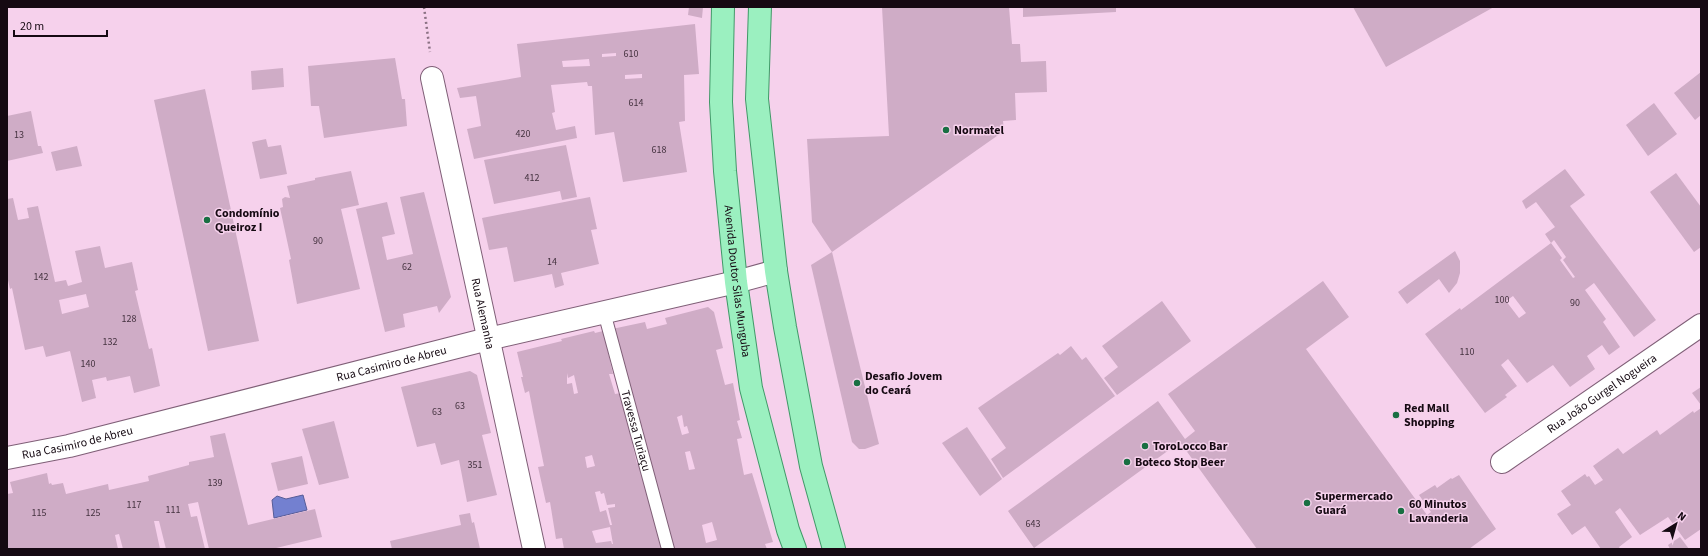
<svg xmlns="http://www.w3.org/2000/svg" width="1708" height="556" viewBox="0 0 1708 556" font-family="'Source Sans 3',sans-serif">
<style>
.water{fill:#7380d0;stroke:#575c97}
.building{fill:#cfacc6;fill-rule:evenodd}
.lines{fill:none;stroke-linecap:round;stroke-linejoin:round}
.lane-casing{stroke:#7f5f77;stroke-width:14}
.street-casing{stroke:#7f5f77;stroke-width:24}
.primary-casing{stroke:#419968;stroke-width:24}
.path{stroke:#8b7284;stroke-width:2.5;stroke-dasharray:2 3;stroke-linecap:butt}
.lane{stroke:#fff;stroke-width:12}
.street{stroke:#fff;stroke-width:22}
.primary{stroke:#9bf0c0;stroke-width:22}
.poi-dot{fill:#186f42;stroke:#f6d1ec;stroke-width:1.5}
.labels{text-anchor:middle;dominant-baseline:central;stroke-width:3;stroke-linejoin:round;paint-order:stroke}
.number-label{font-size:10px;fill:#44323f}
.poi-label{font-size:12px;font-weight:bold;fill:#150912;stroke:#f6d1ec;text-anchor:start}
.street-label{font-size:12px;fill:#150912;stroke:#f6d1ec}
</style>
<rect width="100%" height="100%" fill="#f6d1ec"/>
<path class="water" d="M303,495L307,510L274,518L272,500L277,496L286,499Z"/>
<g class="building">
<path d="M689,7H703L702,18L688,15Z"/>
<path d="M882,7H1009L1012,44H1020L1021,62L1046,61L1047,92L1015,93L1016,120L1003,121L1004,131L832,252L812,222L807,139L889,136Z"/>
<path d="M1023,7H1116V12L1023,17Z"/>
<path d="M1353,7H1494L1386,67Z"/>
<path d="M695,24L699,74L684,75L685,121L679,122L687,172L623,182L614,132L595,135L592,86H588L587,82L551,85L555,112L552,113L556,130L575,126L577,138L474,159L467,129L481,126L476,96L460,98L457,88L521,77L517,44ZM616,53V56L602,57V54ZM589,59L590,66L563,67L562,61ZM642,74V78L625,79V75Z"/>
<path d="M395,58L402,99H405L407,126L324,138L319,106H311L308,66Z"/>
<path d="M283,68L284,87L252,90L251,71Z"/>
<path d="M1701,72V115L1695,120L1674,93Z"/>
<path d="M205,89L259,341L208,351L154,100Z"/>
<path d="M1654,103L1677,134L1648,156L1626,125Z"/>
<path d="M31,111L38,146H41L43,153L7,161V116Z"/>
<path d="M266,139L268,147L281,145L287,174L260,179L252,142Z"/>
<path d="M566,145L577,197L562,200L560,191L494,204L484,160Z"/>
<path d="M77,146L82,166L56,171L51,152Z"/>
<path d="M1565,169L1585,195L1570,206L1656,320L1634,337L1594,283L1585,290L1606,319L1603,322L1620,347L1609,355L1602,345L1587,356L1595,369L1570,387L1553,365L1527,383L1508,359L1501,365L1517,386L1505,395L1507,397L1485,413L1425,334L1460,308L1461,310L1551,243L1545,234L1555,227L1536,202L1526,209L1522,201ZM1554,240L1566,257L1563,260L1575,277L1573,278L1560,260L1562,258L1551,243ZM1513,296L1526,313L1519,318L1506,301Z"/>
<path d="M351,171L359,205L341,209L360,289L297,304L289,260L291,259L280,208L283,207L282,199L285,197L290,198L287,186L315,180V178Z"/>
<path d="M1676,173L1701,207V247L1694,252L1650,192Z"/>
<path d="M424,192L451,297L439,313L437,306L403,314L405,327L385,332L356,209L387,202L395,234L382,237L387,260L413,254L400,197Z"/>
<path d="M590,197L597,229L591,230L599,264L561,273L564,285L555,288L552,274L514,282L507,247L489,250L482,218Z"/>
<path d="M13,198L18,220L29,218L27,208L38,206L55,282L66,280L68,286L82,282L75,251L100,246L105,268L132,262L138,290L135,291L149,349L152,348L160,386L134,393L130,376L107,381L106,377L92,380L96,398L82,402L70,351L46,357L43,346L25,350L12,288L10,289L7,276V199ZM86,294L89,307L62,314L59,300Z"/>
<path d="M1455,251L1460,261V273L1457,283L1449,293L1439,279L1407,304L1398,292Z"/>
<path d="M832,252L879,444L865,449H859L852,442L811,265Z"/>
<path d="M1323,281L1349,317L1306,349L1427,515L1431,512L1419,495L1435,485L1437,488L1451,478L1452,479L1459,475L1496,529L1469,549H1257L1180,442L1034,548L1008,511L1158,401L1185,439L1195,431L1168,394Z"/>
<path d="M1162,301L1191,341L1117,395L1104,378L1118,367L1102,346Z"/>
<path d="M708,307L714,312L723,348L716,350L725,385L733,383L740,420L737,421L742,438L737,439L744,475L752,473L773,542L765,544L767,549H669L670,535L661,499L657,500L642,426L639,427L612,329L645,322L647,329L667,324L665,318ZM682,415L684,427L687,426L689,433L682,435L677,417ZM690,451L695,469L689,470L685,452ZM712,522L717,540L706,543L702,525Z"/>
<path d="M594,331L595,333L603,331L604,335L613,374H609L615,394L621,393L633,428L629,429L633,447L637,464L643,463L662,549H564L562,538L556,539L550,502L546,503L538,467L544,466L533,412L529,391L525,393L521,377H523L517,352L562,341L561,339ZM567,373L568,378L574,375L578,393L574,394L572,383L567,384ZM592,455L595,466L587,468L585,457ZM600,491L601,494L604,493L607,505L615,504V507L608,508L612,525H610L606,510L600,512L595,492ZM610,527L613,544H612L611,541L596,543L592,531Z"/>
<path d="M1071,346L1082,360L1086,357L1115,396L1003,478L991,459L1006,448L978,408L1058,353L1060,355Z"/>
<path d="M470,371L477,375L491,433L482,435L497,495L467,502L459,460L441,465L435,443L417,447L401,387Z"/>
<path d="M1701,387V405L1692,393Z"/>
<path d="M1701,408V529L1685,540L1668,517L1640,535L1620,508L1615,512L1632,537L1619,547L1620,549H1601L1585,526L1572,535L1557,514L1571,505L1561,491L1585,474L1587,477L1589,476L1595,485L1603,480L1593,466L1618,448L1623,454L1657,430L1660,435L1693,411L1694,413Z"/>
<path d="M334,421L349,478L319,485L302,429Z"/>
<path d="M967,427L1002,479L980,496L942,443Z"/>
<path d="M225,433L248,525L315,509L322,537L272,549H209L198,502L188,504L191,517L197,516L205,549H166L159,521H154L160,549H123L119,534L115,535L118,549H7V494L13,493L10,482L47,473L49,484L51,483L52,485L63,483L66,494L108,484L109,490L149,481L148,476L189,465V462L214,457L210,436Z"/>
<path d="M302,456L308,484L278,491L271,463Z"/>
<path d="M470,513L472,523L474,522L480,549H392L390,541L461,525L459,515Z"/>
<path d="M1680,537L1689,549H1670L1668,545Z"/>
</g>
<g class="lines">
<g class="lane-casing">
<g id="lane">
<path id="s1" d="M604,312L668,549"/>
</g>
</g>
<g class="street-casing">
<g id="street">
<path id="s2" d="M432,78L534,549"/>
<path id="s3" d="M7,458L69,446L488,339L736,282L776,271"/>
<path id="s4" d="M1502,462L1701,325"/>
</g>
</g>
<g class="primary-casing">
<g id="primary">
<path id="s5" d="M723,7L721,102L725,171L736,282L751,388L788,530L795,549"/>
<path d="M760,7L757,99L776,271L785,327L811,466L834,549"/>
</g>
</g>
<path class="path" d="M424,7L430,52"/>
<use href="#lane" class="lane"/>
<use href="#street" class="street"/>
<use href="#primary" class="primary"/>
</g>
<g class="poi-dot">
<circle cx="946" cy="130" r="4"/>
<circle cx="207" cy="220" r="4"/>
<circle cx="857" cy="383" r="4"/>
<circle cx="1396" cy="415" r="4"/>
<circle cx="1145" cy="446" r="4"/>
<circle cx="1127" cy="462" r="4"/>
<circle cx="1307" cy="503" r="4"/>
<circle cx="1401" cy="511" r="4"/>
</g>
<g class="labels">
<g class="number-label">
<text x="631" y="54">610</text>
<text x="636" y="103">614</text>
<text x="523" y="134">420</text>
<text x="19" y="135">13</text>
<text x="659" y="150">618</text>
<text x="532" y="178">412</text>
<text x="318" y="241">90</text>
<text x="552" y="262">14</text>
<text x="407" y="267">62</text>
<text x="41" y="277">142</text>
<text x="1502" y="300">100</text>
<text x="1575" y="303">90</text>
<text x="129" y="319">128</text>
<text x="110" y="342">132</text>
<text x="1467" y="352">110</text>
<text x="88" y="364">140</text>
<text x="460" y="406">63</text>
<text x="437" y="412">63</text>
<text x="475" y="465">351</text>
<text x="215" y="483">139</text>
<text x="134" y="505">117</text>
<text x="173" y="510">111</text>
<text x="39" y="513">115</text>
<text x="93" y="513">125</text>
<text x="1033" y="524">643</text>
</g>
<g class="poi-label">
<text x="954" y="130">Normatel</text>
<text x="215" y="213">Condomínio<tspan x="215" dy="14">Queiroz I</tspan></text>
<text x="865" y="376">Desafio Jovem<tspan x="865" dy="14">do Ceará</tspan></text>
<text x="1404" y="408">Red Mall<tspan x="1404" dy="14">Shopping</tspan></text>
<text x="1153" y="446">ToroLocco Bar</text>
<text x="1135" y="462">Boteco Stop Beer</text>
<text x="1315" y="496">Supermercado<tspan x="1315" dy="14">Guará</tspan></text>
<text x="1409" y="504">60 Minutos<tspan x="1409" dy="14">Lavanderia</tspan></text>
</g>
<g class="street-label">
<text stroke="none"><textPath href="#s5" startOffset="275">Avenida Doutor Silas Munguba</textPath></text>
<text stroke="none"><textPath href="#s2" startOffset="241">Rua Alemanha</textPath></text>
<text stroke="none"><textPath href="#s3" startOffset="396">Rua Casimiro de Abreu</textPath></text>
<text stroke="none"><textPath href="#s4" startOffset="121">Rua João Gurgel Nogueira</textPath></text>
<text stroke="none"><textPath href="#s1" startOffset="123">Travessa Turiaçu</textPath></text>
<text stroke="none"><textPath href="#s3" startOffset="72">Rua Casimiro de Abreu</textPath></text>
</g>
</g>
<rect width="1708" height="556" fill="none" stroke="#150912" stroke-width="16"/>
<g transform="translate(1676 524) rotate(37)" stroke="#f6d1ec" stroke-width="3" paint-order="stroke">
<path d="M0-3L7 15L0 10L-7 15Z" fill="#150912"/>
<text y="-6" font-size="11" font-weight="bold" text-anchor="middle" fill="#150912">N</text>
</g>
<path d="M14 30v6h93v-6" fill="none" stroke="#150912" stroke-width="2"/>
<text x="20" y="30" font-size="12" fill="#150912" stroke="#f6d1ec" stroke-width="3" paint-order="stroke">20 m</text>
</svg>
